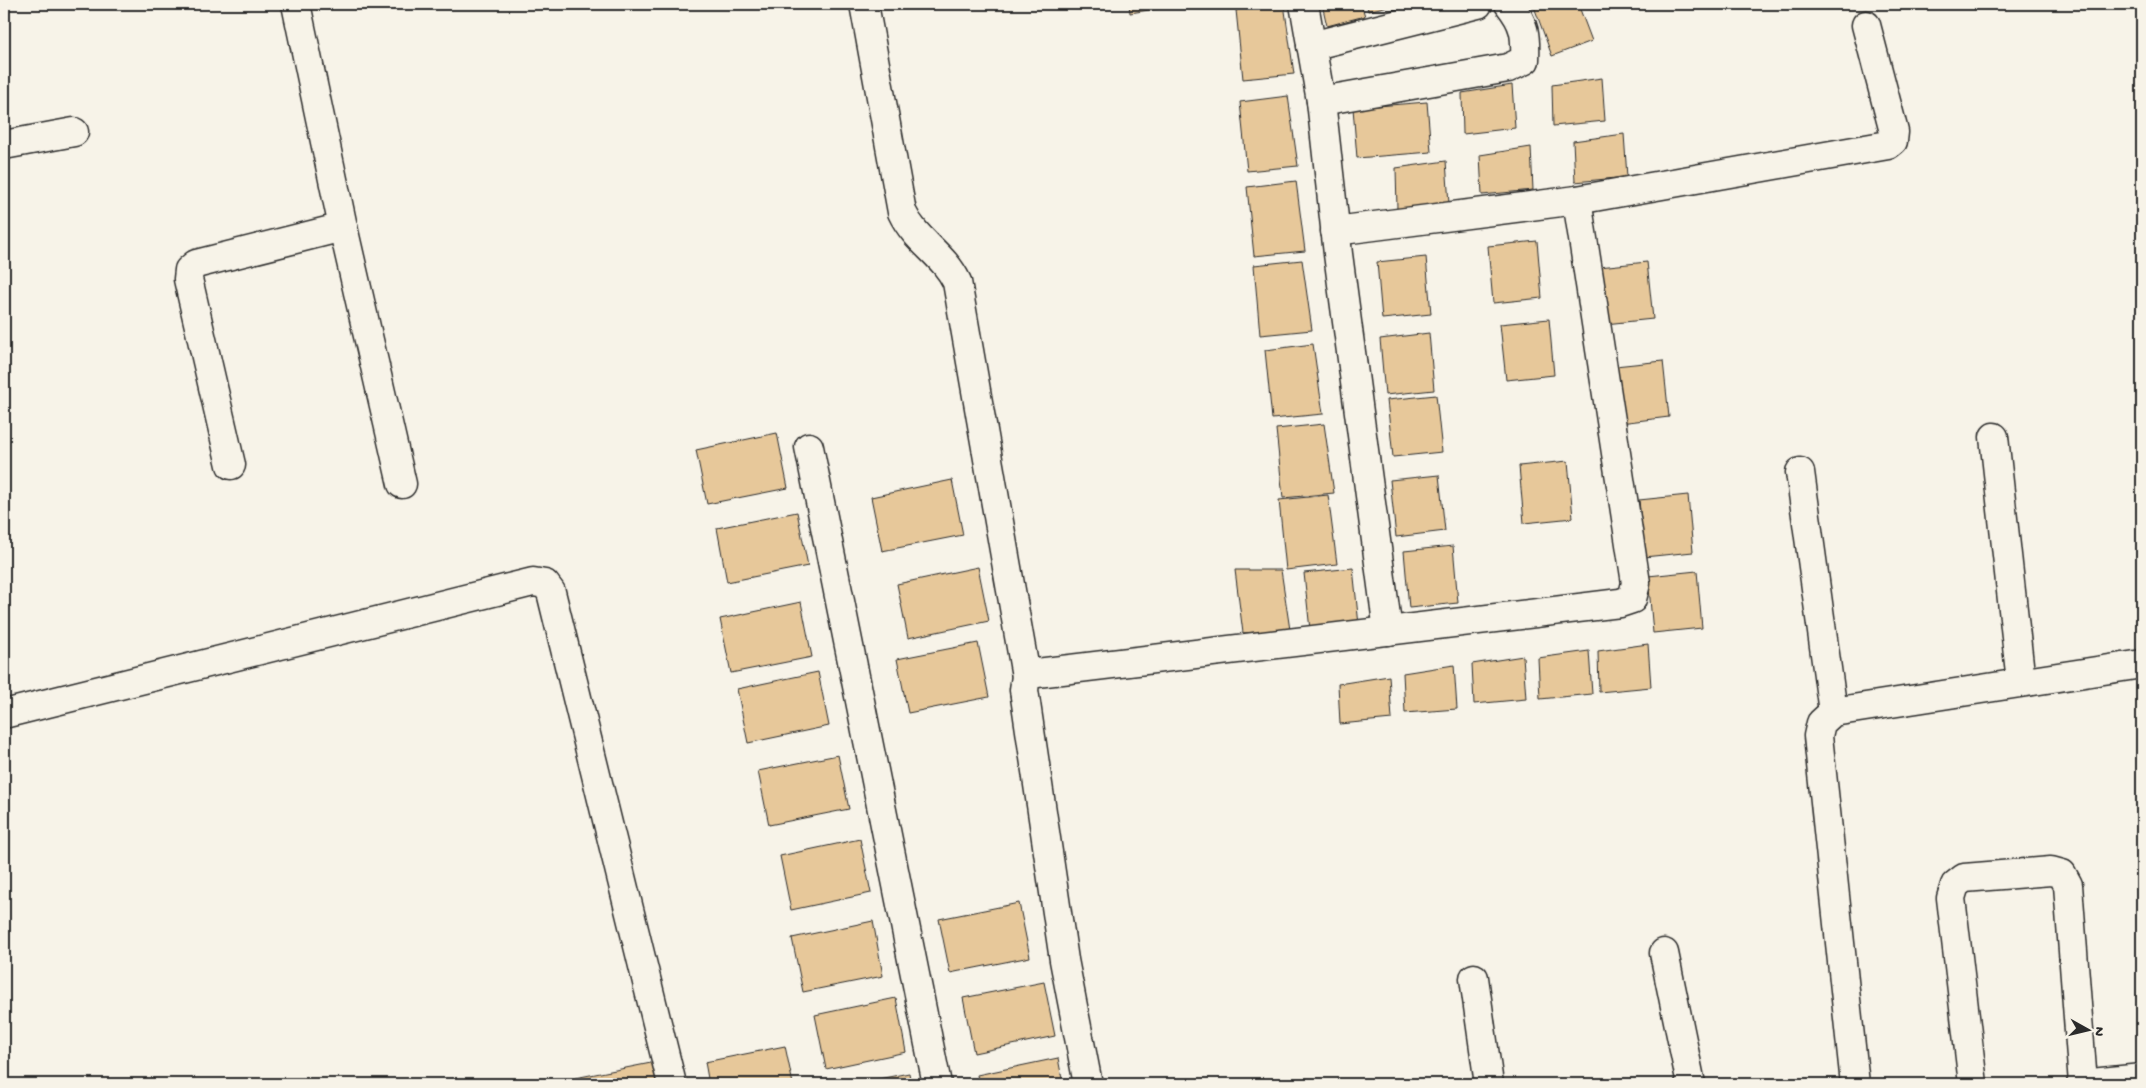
<svg xmlns="http://www.w3.org/2000/svg" width="2146" height="1088" viewBox="0 0 2146 1088" font-family="'Gochi Hand',sans-serif">
<style>
.building{fill:#e7c89a;stroke:#2b2b2b}
.lines{fill:none;stroke-linecap:round;stroke-linejoin:round}
.minor-casing{stroke:#2b2b2b;stroke-width:31}
.minor{stroke:#f7f3e8;stroke-width:28}
</style>
<rect width="100%" height="100%" fill="#f7f3e8"/>
<filter id="ink" filterUnits="userSpaceOnUse"><feTurbulence type="fractalNoise" baseFrequency=".02" numOctaves="2"/><feDisplacementMap in="SourceGraphic" scale="10" xChannelSelector="R" yChannelSelector="G"/><feConvolveMatrix kernelMatrix="1 2 1 2 8 2 1 2 1" color-interpolation-filters="sRGB"/></filter>
<g filter="url(#ink)">
<g class="building">
<path d="M1129,4H1187L1130,13Z"/>
<path d="M1284,4L1294,74L1243,79L1236,10Z"/>
<path d="M1322,4H1361L1365,16L1327,26Z"/>
<path d="M1367,4H1396L1368,11Z"/>
<path d="M1533,4H1578L1592,41L1552,56Z"/>
<path d="M1602,78L1605,121L1553,126L1552,85Z"/>
<path d="M1512,85L1515,128L1463,134L1462,93Z"/>
<path d="M1288,96L1298,166L1247,171L1240,102Z"/>
<path d="M1427,102L1431,152L1357,158L1353,108Z"/>
<path d="M1624,134L1627,177L1575,182L1573,141Z"/>
<path d="M1531,147L1533,190L1482,195L1480,155Z"/>
<path d="M1446,161L1449,204L1397,209L1396,168Z"/>
<path d="M1296,181L1305,251L1254,256L1247,187Z"/>
<path d="M1537,241L1542,298L1493,303L1488,246Z"/>
<path d="M1426,257L1431,314L1382,319L1377,262Z"/>
<path d="M1302,260L1312,330L1260,335L1254,265Z"/>
<path d="M1647,262L1653,319L1605,324L1599,267Z"/>
<path d="M1549,319L1554,375L1506,380L1500,324Z"/>
<path d="M1429,333L1434,390L1385,395L1380,339Z"/>
<path d="M1313,344L1323,414L1272,419L1265,350Z"/>
<path d="M1663,361L1669,417L1620,423L1615,366Z"/>
<path d="M1436,395L1442,452L1393,457L1387,400Z"/>
<path d="M1324,424L1334,493L1283,498L1276,429Z"/>
<path d="M777,433L788,488L707,504L696,450Z"/>
<path d="M1568,461L1573,518L1524,523L1519,466Z"/>
<path d="M1439,475L1445,531L1396,537L1390,480Z"/>
<path d="M952,480L963,535L882,551L871,497Z"/>
<path d="M1328,495L1337,564L1286,570L1279,500Z"/>
<path d="M1688,495L1693,552L1644,557L1639,500Z"/>
<path d="M797,512L808,566L727,582L717,528Z"/>
<path d="M1453,546L1458,603L1409,608L1404,551Z"/>
<path d="M978,567L989,621L908,638L897,584Z"/>
<path d="M1353,568L1359,625L1310,630L1304,573Z"/>
<path d="M1235,570H1281L1290,630L1243,633Z"/>
<path d="M1697,571L1702,628L1653,633L1648,576Z"/>
<path d="M801,602L812,657L731,673L720,619Z"/>
<path d="M978,643L989,697L908,713L897,659Z"/>
<path d="M1648,644L1651,687L1599,692L1598,651Z"/>
<path d="M1589,651L1592,694L1540,699L1538,658Z"/>
<path d="M1523,656L1526,699L1474,704L1472,664Z"/>
<path d="M1454,665L1457,709L1405,713L1403,673Z"/>
<path d="M818,672L829,726L748,743L737,689Z"/>
<path d="M1389,676L1392,719L1340,724L1338,684Z"/>
<path d="M838,755L849,809L769,825L758,771Z"/>
<path d="M860,839L871,893L791,910L780,856Z"/>
<path d="M1019,903L1030,957L950,973L939,919Z"/>
<path d="M873,921L883,976L803,992L792,938Z"/>
<path d="M1044,982L1055,1036L974,1053L963,998Z"/>
<path d="M896,998L906,1052L826,1069L815,1015Z"/>
<path d="M785,1046L793,1084H709L705,1062Z"/>
<path d="M1058,1058L1063,1084H979L977,1075Z"/>
<path d="M656,1062L661,1084H577L575,1078Z"/>
<path d="M909,1073L911,1084H853Z"/>
</g>
<g class="lines">
<g class="minor-casing">
<g id="minor">
<path d="M296,4L343,227L402,484"/>
<path d="M864,4L902,212C916,242 943,253 957,282L1026,676"/>
<path d="M1304,4L1321,101L1338,254L1388,631"/>
<path d="M1311,46L1478,4"/>
<path d="M1321,101L1508,68L1525,60C1526,35 1525,24 1509,4"/>
<path d="M4,145L74,132"/>
<path d="M1335,231L1577,200L1888,145L1893,141L1894,132L1866,25"/>
<path d="M1994,437L2021,682"/>
<path d="M809,447L937,1084"/>
<path d="M231,465L188,279L189,270L196,264L343,227"/>
<path d="M1800,472L1833,712"/>
<path d="M4,714L533,582L545,584L551,592L672,1084"/>
<path d="M1664,953L1691,1084"/>
<path d="M1474,978L1489,1084"/>
<path d="M1088,1084L1064,960L1024,690L1026,676L1037,673L1620,603L1632,599L1636,583L1577,200"/>
<path d="M1855,1084L1818,736L1821,723L1833,712L2142,664"/>
<path d="M1973,1084L1951,898L1955,885L1964,878L2051,871L2062,874L2068,885L2083,1084"/>
<path d="M2081,1084L2142,1078"/>
</g>
</g>
<use href="#minor" class="minor"/>
</g>
</g>
<rect width="2146" height="1088" fill="none" stroke="#f7f3e8" stroke-width="20"/>
<rect x="10" y="10" width="2126" height="1068" fill="none" stroke="#2b2b2b" stroke-width="2" filter="url(#ink)"/>
<g transform="translate(2088 1030) rotate(98)" stroke="#f7f3e8" stroke-width="4" paint-order="stroke">
<path d="M0-4L9 19L0 12L-9 19Z" fill="#2b2b2b"/>
<text y="-8" font-size="14" font-weight="bold" text-anchor="middle" fill="#2b2b2b">N</text>
</g>
</svg>
